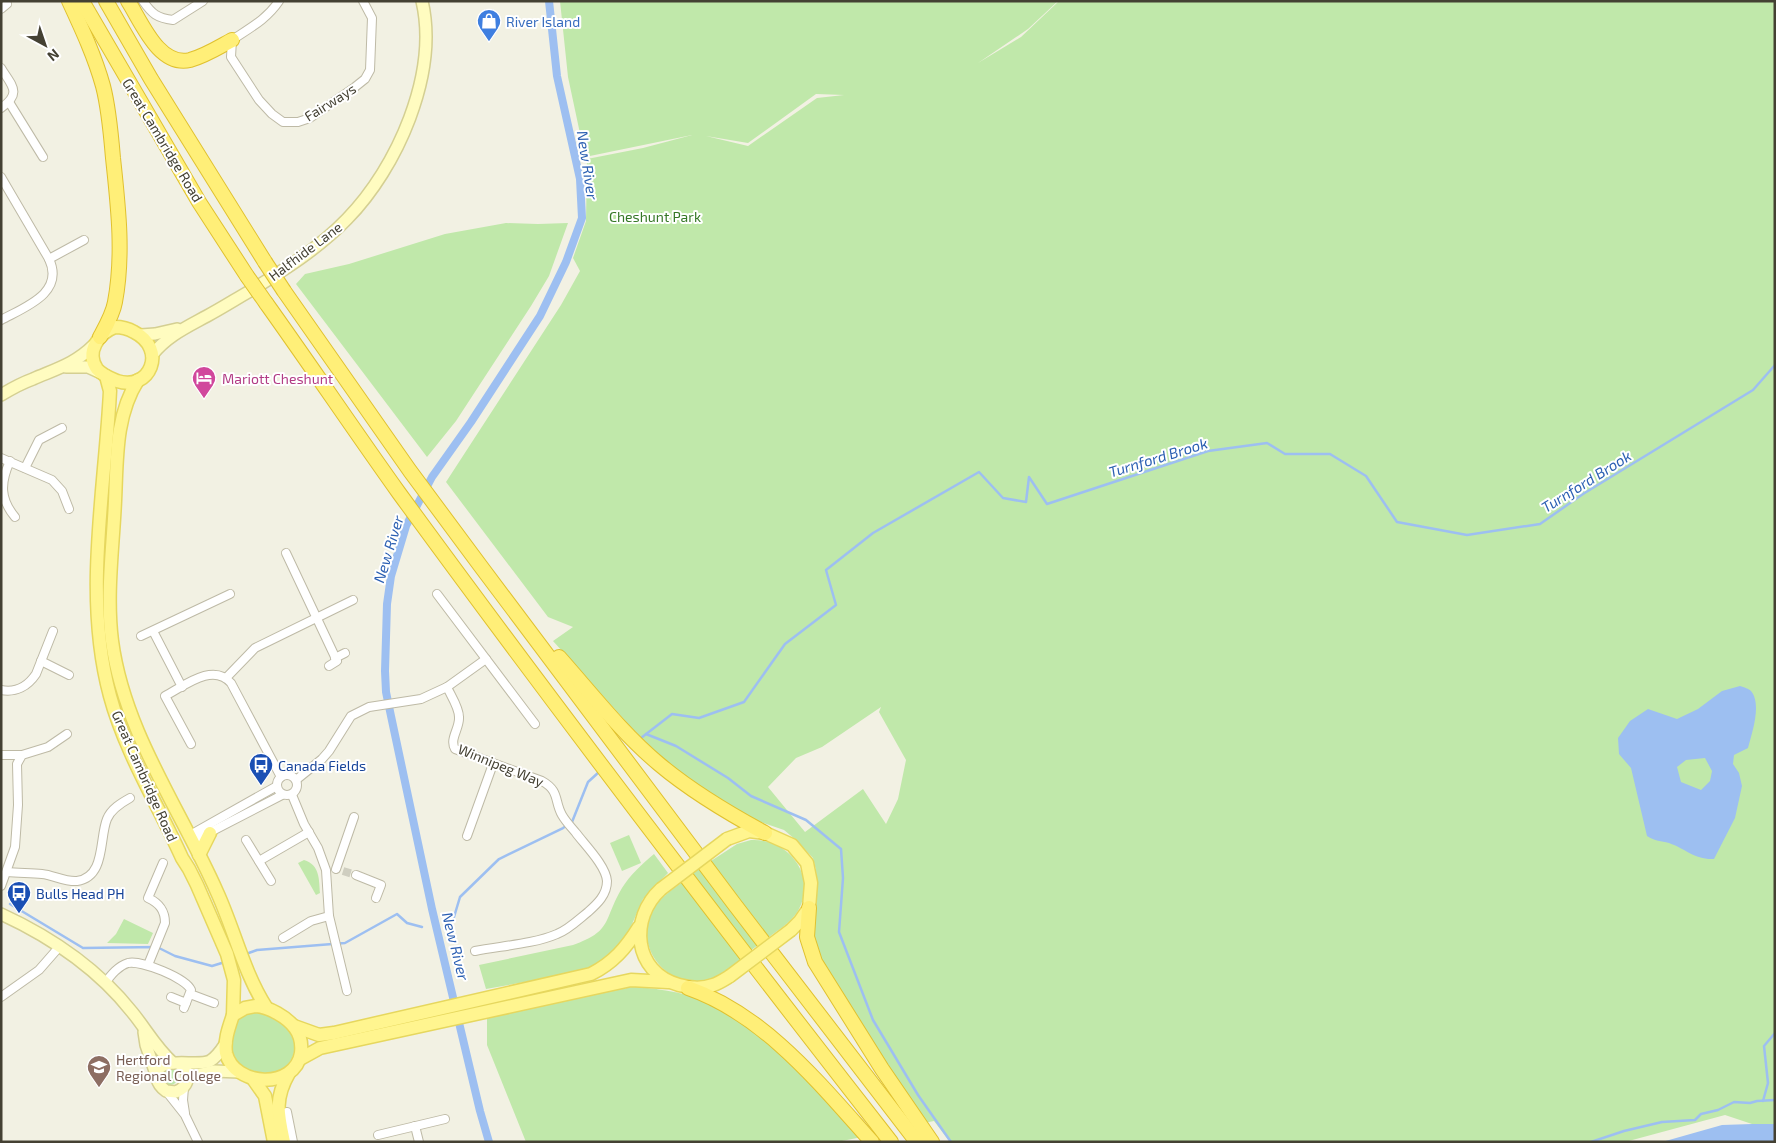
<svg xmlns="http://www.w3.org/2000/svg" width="1776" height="1143" viewBox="0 0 1776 1143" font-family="'Exo 2',sans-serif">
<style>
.green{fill:#c0e8aa;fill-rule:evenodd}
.water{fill:#9dbff1;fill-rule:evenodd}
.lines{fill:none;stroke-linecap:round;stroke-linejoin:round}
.stream{stroke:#9dbff1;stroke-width:2.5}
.canal{stroke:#9dbff1;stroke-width:8}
.minor-tunnel{stroke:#cfcec0;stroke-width:8;stroke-dasharray:8 4;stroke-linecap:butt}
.minor-casing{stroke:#bebaa6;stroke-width:10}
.secondary-casing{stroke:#d4cf92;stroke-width:14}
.primary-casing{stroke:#e6d75e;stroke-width:15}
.trunk-casing{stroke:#e0c12f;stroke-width:16}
.minor{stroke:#fff;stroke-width:8}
.secondary{stroke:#fffcc0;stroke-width:11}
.primary{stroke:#fff58f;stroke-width:12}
.trunk{stroke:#ffef78;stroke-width:14}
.primary-bridge-casing{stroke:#e6d75e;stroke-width:15;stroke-linecap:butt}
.trunk-bridge-casing{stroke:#e0c12f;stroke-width:16;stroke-linecap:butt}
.primary-bridge{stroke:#fff58f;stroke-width:12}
.trunk-bridge{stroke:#ffef78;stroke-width:14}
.labels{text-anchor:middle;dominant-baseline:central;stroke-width:4;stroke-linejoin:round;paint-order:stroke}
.shop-label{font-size:14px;fill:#366cbe;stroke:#fff;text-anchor:start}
.street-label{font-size:14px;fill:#444133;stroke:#fff}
.park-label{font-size:14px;fill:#357726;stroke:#fff}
.hotel-label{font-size:14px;fill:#b23c85;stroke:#fff;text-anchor:start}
.transit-label{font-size:14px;fill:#164399;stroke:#fff;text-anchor:start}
.education-label{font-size:14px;fill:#785e54;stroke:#fff;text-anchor:start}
.water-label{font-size:15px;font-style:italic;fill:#2b5fb2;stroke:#fff}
</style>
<rect width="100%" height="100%" fill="#f2f1e3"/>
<g class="green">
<path d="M560,1H1058L1028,29L978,63L1021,37L1059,1H1775V1124H1752L1725,1115L1625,1142H950L934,1121L924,1123L823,964L812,931L813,912L817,887L816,870L813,858L796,840L784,830L758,821L735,808L705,790L663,759L630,726L553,641L573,627L548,617L446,482L561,305L580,271L573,258L586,221L587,159L643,148L692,135L585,157L568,77ZM816,94L844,95L817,98L748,146L706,136L748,143ZM881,707L879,712L906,760L898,799L886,824L863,789L805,832L768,787L796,758L822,747Z"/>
<path d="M506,223L538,224L568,223L549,276L531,306L456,421L427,457L296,284L305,274L349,264L445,234Z"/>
<path d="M629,835L641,863L622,871L610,843Z"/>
<path d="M751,840C788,838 818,876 798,911C791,922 780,929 769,937L711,861L737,844Z"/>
<path d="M654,854L668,873L643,899L629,931L615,952L595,965L580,972L486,989L479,965L573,945C613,931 603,920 622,888C631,874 641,865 654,854Z"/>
<path d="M304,860C320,865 319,879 320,893L316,895L298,863Z"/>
<path d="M700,867L758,945L750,951L691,874Z"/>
<path d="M684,881L742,959C733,967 723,976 710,980C669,991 632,948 653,910C660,897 673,889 684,881Z"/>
<path d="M124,919L153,933L148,944L107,943L116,934Z"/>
<path d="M631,987C653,987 690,994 710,1002C723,1008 734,1017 745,1025C789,1057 824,1098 862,1137L842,1141L843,1142H526L487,1045V1018Z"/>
<path d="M255,1012C276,1015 303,1035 292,1058C290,1063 287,1067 282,1070C275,1075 269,1074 261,1074C248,1073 232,1063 231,1049C230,1045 232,1039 233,1034C234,1028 235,1022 241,1017C245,1014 249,1013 255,1012Z"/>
<circle cx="170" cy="1077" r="8"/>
</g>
<g class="water">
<path d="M1740,686C1744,687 1749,689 1751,691C1762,704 1752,733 1748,748L1734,755L1733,764L1739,773L1742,786L1735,818L1714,859C1695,860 1686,849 1669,843C1661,841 1655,841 1647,836L1631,768L1619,754L1618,738L1630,721L1648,709L1677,719L1698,709L1722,691ZM1705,758L1712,771L1710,781L1701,790L1681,782L1677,767L1686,760Z"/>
<path d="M1752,1124H1775V1142H1662L1722,1125Z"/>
</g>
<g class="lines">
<g class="stream">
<path d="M646,734L676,746L728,778L751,796L806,820L841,849L843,878L839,932L873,1020L918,1095L951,1142"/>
<path d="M641,738L672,714L699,718L744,702L785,644L836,605L826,570L873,533L979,472L1003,498L1026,502L1029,477L1047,504L1208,451L1267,443L1285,454H1330L1366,476L1397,522L1467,535L1540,524L1583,494L1753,390L1775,365"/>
<path d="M10,904L83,948L157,947L175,956L212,966L225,962"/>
<path d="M449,924L454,917L460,897L499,859L563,828L572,822L588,782L599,772"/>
<path d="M246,954L257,950L345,943L397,914L407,923L422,927"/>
<path d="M1763,1101L1768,1083L1764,1046L1775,1033"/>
<path d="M1591,1142L1624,1131L1662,1122L1695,1120L1701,1114L1718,1110L1734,1102L1750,1103L1757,1101L1775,1100"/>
</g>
<path class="canal" d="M489,1142L480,1111L432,909L391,716L386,692L385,671L387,604L391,576L406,526L432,477L471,422L540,316L566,262L582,218L580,179L557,76L549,1"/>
<path class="minor-tunnel" d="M343,871L356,875"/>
<g class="minor-casing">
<g id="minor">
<path d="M143,1C152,14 157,18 173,20L203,1"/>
<path d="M279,1C267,19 250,28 232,40L231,57L259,100L272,114L283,122H298L310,118L355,87L365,79L370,70L372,18L363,1"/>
<path d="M1,9L7,4"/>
<path d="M1,68C11,85 23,93 1,108"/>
<path d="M9,102L43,157"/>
<path d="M1,177L49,259C65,293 25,307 1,320"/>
<path d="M49,259L84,240"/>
<path d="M1,458L52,480L62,491L69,509"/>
<path d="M10,461C0,483 0,499 15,517"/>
<path d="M25,468L39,440L62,428"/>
<path d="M286,553L337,661L329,666"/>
<path d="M437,594L535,724"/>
<path d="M153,631L182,687"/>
<path d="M141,636L230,594"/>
<path d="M335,658L345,653"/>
<path d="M41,661L69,675"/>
<path d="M226,678L255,648L353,600"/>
<path d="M447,687C451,696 459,707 459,717C460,728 449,739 455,749L542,781C560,791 554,801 562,815C566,822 572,828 576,833C585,845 606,866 607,881C607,895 597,904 588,912C578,920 568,930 557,934C534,944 500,946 475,951"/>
<path d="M1,690C16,693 28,686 36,674L53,631"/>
<path d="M191,744L165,696C184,686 213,662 231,683L281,777"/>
<path d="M1,755H22"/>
<circle cx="287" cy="785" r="10"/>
<path d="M296,780L322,759L329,751L351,716L369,707L421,699L447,687L486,659"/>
<path d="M292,795L304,824L318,848L326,870L329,916L347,991"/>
<path d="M190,835L277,786"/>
<path d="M467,836L493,764"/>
<path d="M246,840L271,881"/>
<path d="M193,841L282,795"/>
<path d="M259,861L309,832"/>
<path d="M336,869L354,817"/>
<path d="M7,872C19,873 31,873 42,874C53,875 65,882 77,881C106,877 99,838 107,819C111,809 121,803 130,798"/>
<path d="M356,875L381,885L376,898"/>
<path d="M1,886L15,847L18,805L17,764L22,755L48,747L67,734"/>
<path d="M283,938L311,921L329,916"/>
<path d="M148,965L165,923C165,910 159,903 148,898L163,863"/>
<path d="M105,983C111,975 118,966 128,963C141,960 186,978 191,990L184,1008"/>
<path d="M190,994L214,1003"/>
<path d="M1,997L39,970L60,946"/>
<path d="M171,997L186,1003"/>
<path d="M184,1087L183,1100L185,1113"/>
<path d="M166,1091L185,1115L198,1142"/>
<path d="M287,1112L293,1142"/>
<path d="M415,1126L419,1142"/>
<path d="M378,1135L445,1119"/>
</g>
</g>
<g class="secondary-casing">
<g id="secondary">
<path d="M141,335L155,334L177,329"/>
<path d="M152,355C167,336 187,327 207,316C222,308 236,299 250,291C284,270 319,248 347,219C397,168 439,74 422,1"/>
<path d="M66,367H88L101,373"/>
<path d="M1,395C11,389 22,383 33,379C56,369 75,364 94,345"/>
<path d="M1,914C51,937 98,969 132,1012C146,1029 156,1048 173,1063"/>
<path d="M144,1032L146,1045L157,1077"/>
<path d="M178,1063C192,1070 190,1086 176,1092L166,1091C162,1088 158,1084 157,1078C154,1053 197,1068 210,1061C217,1057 222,1049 226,1043"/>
<path d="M188,1077L214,1071L239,1072"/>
</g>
</g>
<g class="primary-casing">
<g id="primary">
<path d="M115,327C123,327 127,328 134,332C168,349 150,392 117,381C110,378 102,375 97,369C85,352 99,333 115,327Z"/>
<path d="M106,376L110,391C105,492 83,596 110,696C125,752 158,805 182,858L189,869L197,885L227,954L234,980L233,1015"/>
<path d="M138,380C115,416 117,460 115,501C113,547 106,595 112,641C124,732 181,810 217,892C234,929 244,973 266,1007"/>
<path d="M727,839L749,831L765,833L792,845L807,863L811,883L809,908L800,921L791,930"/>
<path d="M199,855L210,833"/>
<path d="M661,889C629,918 633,972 679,985C690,988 702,989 713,985C719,983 725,979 730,976"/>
<path d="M256,1006C269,1007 287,1017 295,1028C301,1036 302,1044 301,1053C295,1090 234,1087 226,1053C224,1040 229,1027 233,1015L245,1008Z"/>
<path d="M294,1026L319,1035L334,1033L591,974C613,963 626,948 639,927"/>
<path d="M300,1059L320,1048L631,980L668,982"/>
<path d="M253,1079L265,1096L274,1142"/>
<path d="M284,1142C278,1114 274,1099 289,1073"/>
</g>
</g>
<g class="trunk-casing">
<g id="trunk">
<path d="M69,1C82,29 95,57 103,86C109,109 111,134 113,158C118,205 124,254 115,302C113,314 106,326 100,337"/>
<path d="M82,1L199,202L247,276"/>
<path d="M106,1L151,79L265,262"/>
<path d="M128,1C142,23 159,67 190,60C205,56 219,47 232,40"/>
<path d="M284,291L410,471L482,568L735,905L917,1142"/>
<path d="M266,303C311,366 354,430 399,493C559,712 724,928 891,1142"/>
<path d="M559,657C591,693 622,733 659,764C691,791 728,813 765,833"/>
<path d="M809,908L807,937L815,962L882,1069L932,1142"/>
<path d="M688,988C765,1015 819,1083 872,1142"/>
</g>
</g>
<use href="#minor" class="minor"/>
<use href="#secondary" class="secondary"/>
<use href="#primary" class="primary"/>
<use href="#trunk" class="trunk"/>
<g class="primary-bridge-casing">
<g id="primary-bridge">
<path d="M661,889L727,839"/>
<path d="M730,976L791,930"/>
</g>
</g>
<g class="trunk-bridge-casing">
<g id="trunk-bridge">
<path d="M265,262L284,291"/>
<path d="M247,276L266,303"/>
</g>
</g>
<use href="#primary-bridge" class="primary-bridge"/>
<use href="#trunk-bridge" class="trunk-bridge"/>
</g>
<defs>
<g id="shop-pin" transform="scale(1.25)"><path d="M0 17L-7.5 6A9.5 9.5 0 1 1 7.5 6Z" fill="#3f7fe0" stroke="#fff"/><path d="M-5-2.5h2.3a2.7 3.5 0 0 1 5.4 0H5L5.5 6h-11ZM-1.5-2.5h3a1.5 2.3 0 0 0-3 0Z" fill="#fff"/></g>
<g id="hotel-pin" transform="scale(1.25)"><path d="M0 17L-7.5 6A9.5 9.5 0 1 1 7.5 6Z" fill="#d1479c" stroke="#fff"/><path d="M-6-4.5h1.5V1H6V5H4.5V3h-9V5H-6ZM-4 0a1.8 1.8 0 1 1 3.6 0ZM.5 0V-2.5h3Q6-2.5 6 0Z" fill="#fff"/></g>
<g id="bus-pin" transform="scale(1.25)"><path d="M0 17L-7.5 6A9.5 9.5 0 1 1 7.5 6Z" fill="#1a4fb4" stroke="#fff"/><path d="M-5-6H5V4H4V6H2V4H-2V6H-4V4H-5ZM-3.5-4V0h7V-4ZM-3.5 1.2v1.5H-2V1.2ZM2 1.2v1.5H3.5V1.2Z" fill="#fff"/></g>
<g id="university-pin" transform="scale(1.25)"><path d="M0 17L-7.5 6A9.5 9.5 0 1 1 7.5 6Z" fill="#8d6e63" stroke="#fff"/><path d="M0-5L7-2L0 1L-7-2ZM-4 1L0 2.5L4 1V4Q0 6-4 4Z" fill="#fff"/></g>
</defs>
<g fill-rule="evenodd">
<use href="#shop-pin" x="489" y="21"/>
<use href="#hotel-pin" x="204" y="378"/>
<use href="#bus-pin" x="261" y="765"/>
<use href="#bus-pin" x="19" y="893"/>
<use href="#university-pin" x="99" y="1067"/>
</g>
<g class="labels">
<g class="shop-label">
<text x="506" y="21">River Island</text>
</g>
<g class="street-label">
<text transform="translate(330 102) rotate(-32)">Fairways</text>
<text transform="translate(163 140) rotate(59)">Great Cambridge Road</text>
<text transform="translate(305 251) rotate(-37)">Halfhide Lane</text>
<text transform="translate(501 765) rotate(22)">Winnipeg Way</text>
<text transform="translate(145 776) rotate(66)">Great Cambridge Road</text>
</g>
<g class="park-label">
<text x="655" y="216">Cheshunt Park</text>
</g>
<g class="hotel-label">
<text x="222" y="378">Mariott Cheshunt</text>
</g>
<g class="transit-label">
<text x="278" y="765">Canada Fields</text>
<text x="36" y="893">Bulls Head PH</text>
</g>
<g class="education-label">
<text x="116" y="1059">Hertford<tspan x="116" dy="16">Regional College</tspan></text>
</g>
<g class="water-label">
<text transform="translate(588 165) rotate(81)">New River</text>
<text transform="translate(1158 457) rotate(-17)">Turnford Brook</text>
<text transform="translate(1586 481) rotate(-32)">Turnford Brook</text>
<text transform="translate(388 549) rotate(-73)">New River</text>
<text transform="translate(456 946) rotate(76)">New River</text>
</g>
</g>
<rect width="1776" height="1143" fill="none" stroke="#444133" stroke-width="5"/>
<g transform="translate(45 45) rotate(140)" stroke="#ffffff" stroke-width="4" paint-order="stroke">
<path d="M0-4L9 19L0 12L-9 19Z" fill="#444133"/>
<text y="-8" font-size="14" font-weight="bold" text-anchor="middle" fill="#444133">N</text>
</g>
</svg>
